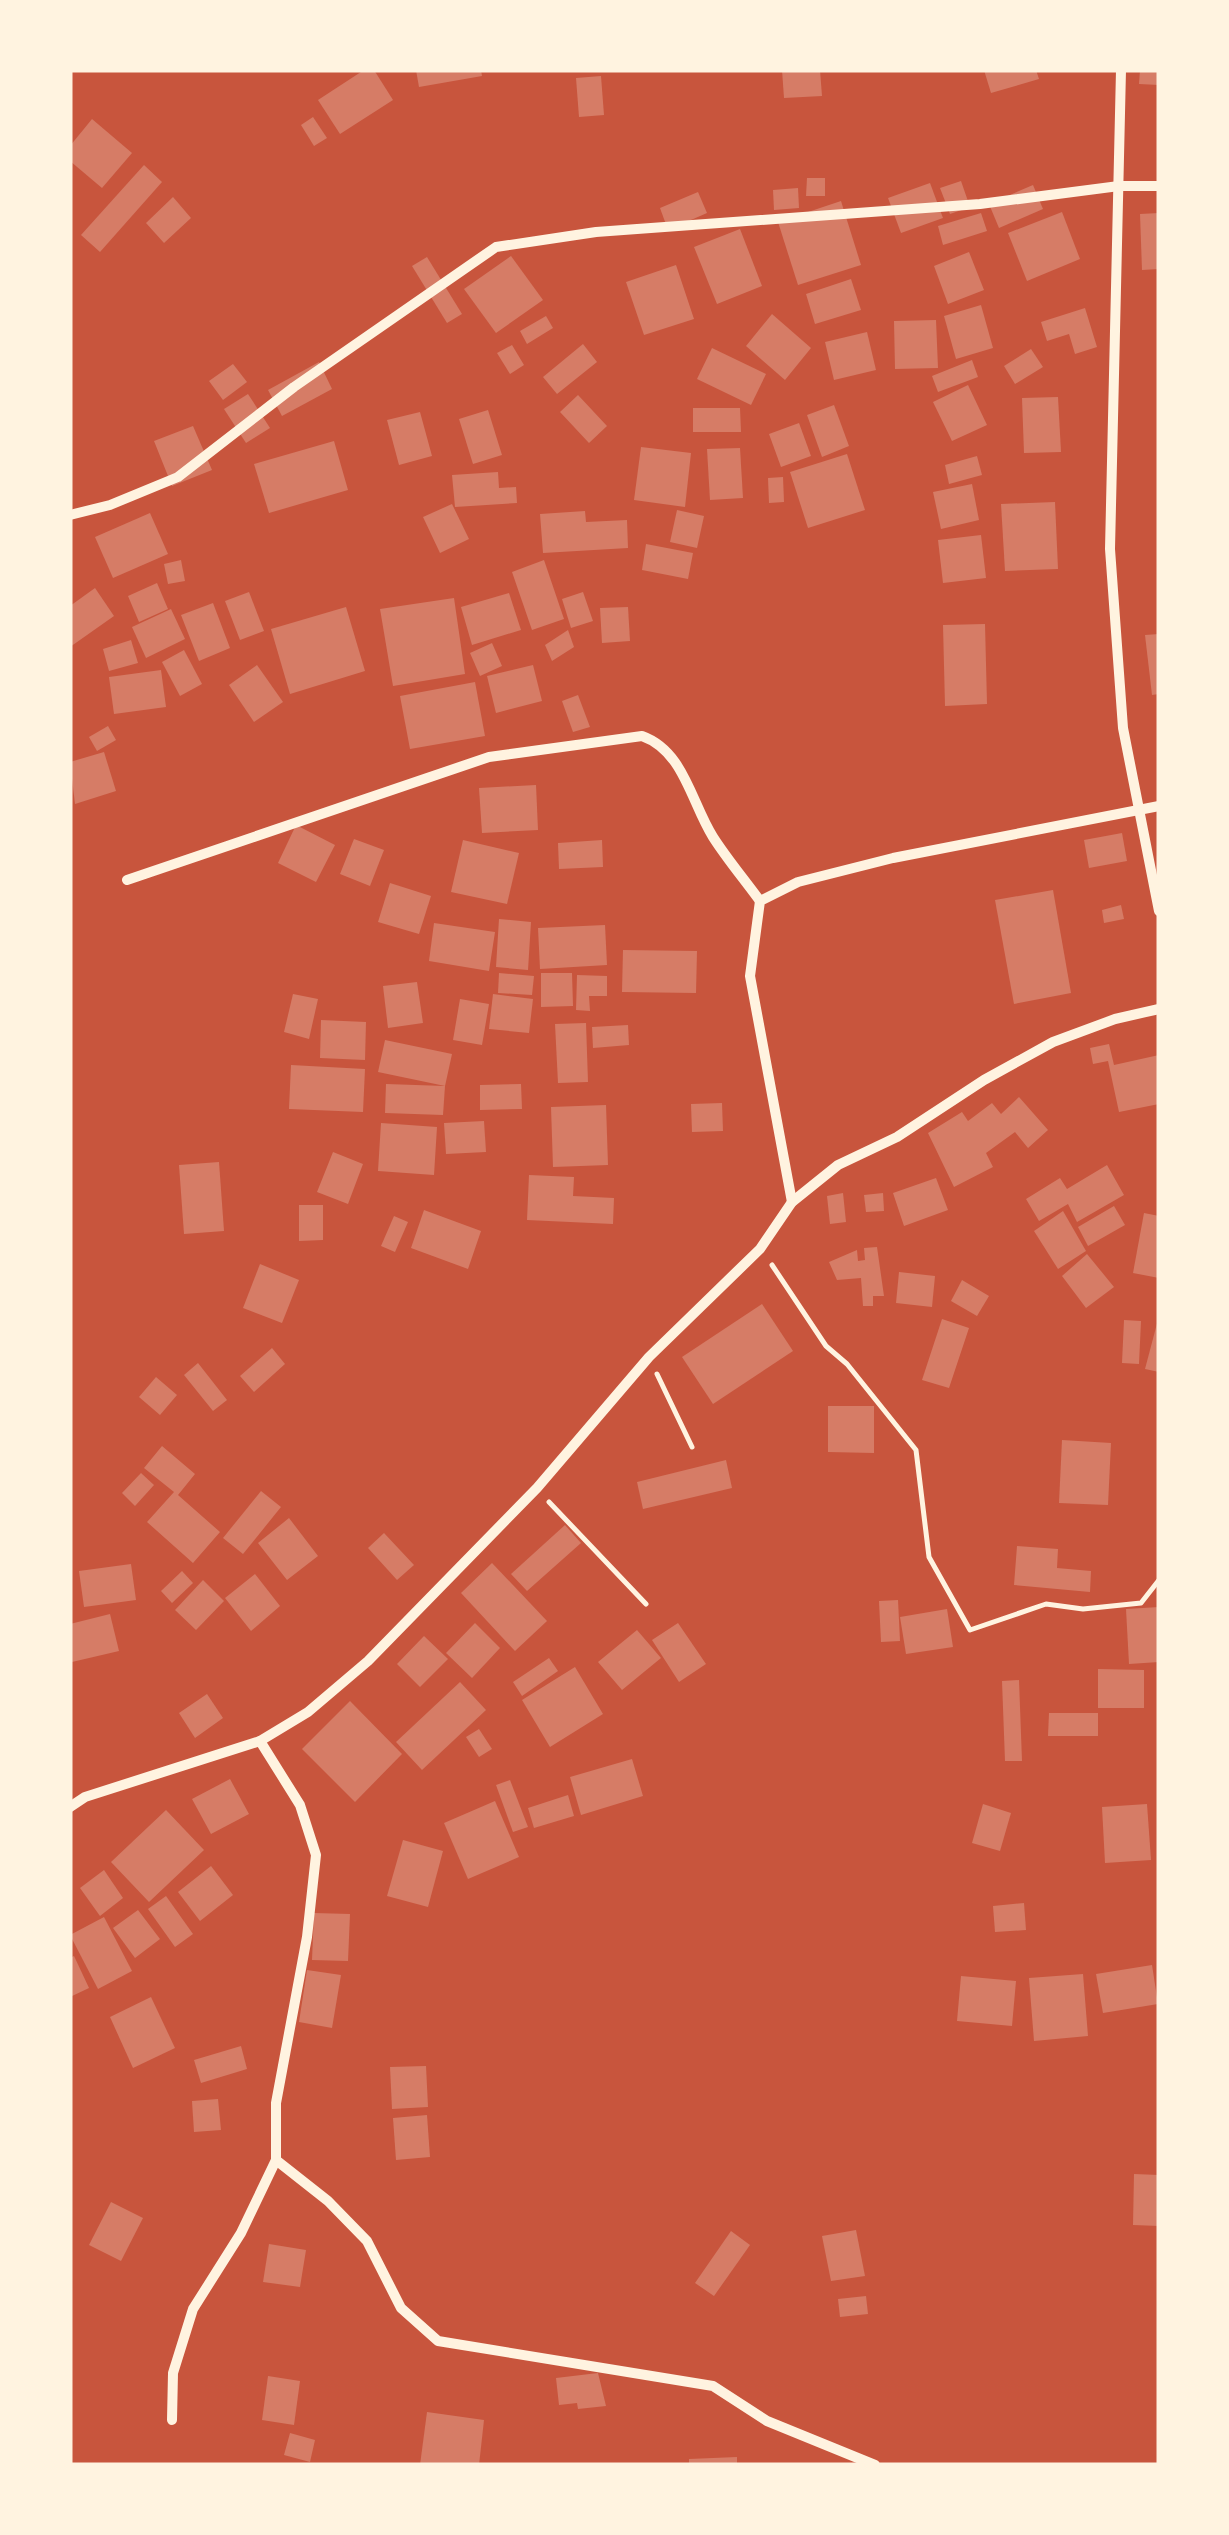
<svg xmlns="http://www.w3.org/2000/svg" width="1229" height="2535" viewBox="0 0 1229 2535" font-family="Ubuntu,sans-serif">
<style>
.building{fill:#d67c66}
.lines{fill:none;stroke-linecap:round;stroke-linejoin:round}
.path{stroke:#fff3e0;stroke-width:5}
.minor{stroke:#fff3e0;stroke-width:10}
</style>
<rect width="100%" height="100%" fill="#c8553d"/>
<g class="building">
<path d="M364,70H374L393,100L340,134L318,100Z"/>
<path d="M416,70H481L482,76L419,87Z"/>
<path d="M782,70H820L822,96L784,98Z"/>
<path d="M984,70H1036L1039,79L991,93Z"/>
<path d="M1140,70H1159V85L1139,84Z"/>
<path d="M601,76L604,115L579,117L576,78Z"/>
<path d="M313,117L327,138L314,146L301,125Z"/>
<path d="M92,119L132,153L102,188L70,161V146Z"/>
<path d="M144,165L162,182L100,252L81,235Z"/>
<path d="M807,178H825V196H806Z"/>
<path d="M961,181L970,207L950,214L940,188Z"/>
<path d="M930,183L943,218L901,233L888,198Z"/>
<path d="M1033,185L1043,209L999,228L989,204Z"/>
<path d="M798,188L799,208L774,210L773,190Z"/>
<path d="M698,192L707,213L668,230L660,208Z"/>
<path d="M173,197L191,218L164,243L146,223Z"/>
<path d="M841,201L861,265L798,285L778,222Z"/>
<path d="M1062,212L1080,259L1027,281L1008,233Z"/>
<path d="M981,213L987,231L943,245L938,226Z"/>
<path d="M1159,213V269L1142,270L1140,214Z"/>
<path d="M740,229L762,286L717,304L694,247Z"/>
<path d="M969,252L984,290L948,304L934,266Z"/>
<path d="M511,256L543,300L496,333L464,289Z"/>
<path d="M427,257L462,314L447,323L412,266Z"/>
<path d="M676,265L694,319L644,335L626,282Z"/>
<path d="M851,279L861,310L815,324L806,294Z"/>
<path d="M981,305L993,348L956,359L944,316Z"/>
<path d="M1085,308L1097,347L1075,354L1069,334L1047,341L1041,322Z"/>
<path d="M772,314L811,348L785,380L746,346Z"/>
<path d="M546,316L553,328L527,344L520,331Z"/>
<path d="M936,320L938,368L895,369L894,321Z"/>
<path d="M867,332L876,370L834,380L825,342Z"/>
<path d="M583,344L597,362L557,394L543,377Z"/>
<path d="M512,345L524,365L510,374L497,353Z"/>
<path d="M712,348L766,374L751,405L697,379Z"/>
<path d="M1031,349L1043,367L1015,384L1004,366Z"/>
<path d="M972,360L978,377L938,392L932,376Z"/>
<path d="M319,362L332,389L282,416L268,390Z"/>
<path d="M233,364L247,382L223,400L209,381Z"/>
<path d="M968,385L987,425L952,441L933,402Z"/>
<path d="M248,394L270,428L246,443L224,409Z"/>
<path d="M578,395L607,426L589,443L560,412Z"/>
<path d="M1058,397L1061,452L1024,453L1022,398Z"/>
<path d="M834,405L849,446L822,457L807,415Z"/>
<path d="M693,408H740L741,432H693Z"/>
<path d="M488,410L502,455L473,464L459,419Z"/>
<path d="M420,412L432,456L399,465L387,420Z"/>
<path d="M799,423L811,456L781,467L769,434Z"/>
<path d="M193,426L212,470L172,486L154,441Z"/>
<path d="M334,441L348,490L269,513L254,464Z"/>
<path d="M641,447L691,453L685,507L634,500Z"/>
<path d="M740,448L743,498L710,500L707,449Z"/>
<path d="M847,454L865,510L808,528L790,472Z"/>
<path d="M977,456L982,475L949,484L945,465Z"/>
<path d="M498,472L499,488L516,487L517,503L455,507L452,475Z"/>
<path d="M783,477L784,502L769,503L768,478Z"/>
<path d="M972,484L979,520L941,529L933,492Z"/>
<path d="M1055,502L1058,569L1005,571L1001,504Z"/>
<path d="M452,504L469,539L440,553L423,517Z"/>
<path d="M677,510L704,516L697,548L670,542Z"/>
<path d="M585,511L586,522L627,520L628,548L543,553L540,514Z"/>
<path d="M150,513L168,554L113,578L95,537Z"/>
<path d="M981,535L986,578L943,583L938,540Z"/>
<path d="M646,544L693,553L688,579L642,570Z"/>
<path d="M181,560L185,581L168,584L164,564Z"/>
<path d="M544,560L564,619L532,630L512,572Z"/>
<path d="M157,583L168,609L139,622L128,596Z"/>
<path d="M95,588L114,616L70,647V606Z"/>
<path d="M249,592L264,631L240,640L225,601Z"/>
<path d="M583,592L593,621L571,628L562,599Z"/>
<path d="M509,593L521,630L472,645L461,607Z"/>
<path d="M454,598L465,674L393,686L380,609Z"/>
<path d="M213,603L230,648L199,661L181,615Z"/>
<path d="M346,607L365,671L290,694L271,629Z"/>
<path d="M628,607L630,641L602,643L600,608Z"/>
<path d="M171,609L185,639L146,658L132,627Z"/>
<path d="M985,624L987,704L945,706L943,625Z"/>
<path d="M568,630L574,647L552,661L545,645Z"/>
<path d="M1159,634V694L1152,695L1145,635Z"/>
<path d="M131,640L138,663L109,671L103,649Z"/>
<path d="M492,643L502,666L480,676L470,653Z"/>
<path d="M184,650L202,684L180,696L162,662Z"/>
<path d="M257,665L283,702L254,722L229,685Z"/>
<path d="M533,665L542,701L496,713L487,676Z"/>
<path d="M161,670L166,707L114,714L109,677Z"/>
<path d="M475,682L485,736L410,749L400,696Z"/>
<path d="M578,695L590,727L573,732L562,701Z"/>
<path d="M108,726L116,740L97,751L89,737Z"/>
<path d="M104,752L116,791L75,804L70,762Z"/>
<path d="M536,785L538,830L482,833L479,788Z"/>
<path d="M296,825L335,845L316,882L278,863Z"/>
<path d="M1122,833L1127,861L1089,868L1084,840Z"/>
<path d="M354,839L384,850L370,886L340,874Z"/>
<path d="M463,840L519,853L507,904L451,892Z"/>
<path d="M602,840L603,867L559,869L558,843Z"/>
<path d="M390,883L431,896L419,934L378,922Z"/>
<path d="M1053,890L1071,993L1014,1004L995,900Z"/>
<path d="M1121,905L1124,919L1104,923L1102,910Z"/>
<path d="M499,919L531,922L528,970L496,967Z"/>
<path d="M434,923L495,932L489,971L429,961Z"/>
<path d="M605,925L607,965L540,969L538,928Z"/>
<path d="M623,950L697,951L696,993L622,992Z"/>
<path d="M499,973L534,976L532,995L498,993Z"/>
<path d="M541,973H572L573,1006L541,1007Z"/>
<path d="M577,975L607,976V996H589L590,1011L576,1010Z"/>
<path d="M417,982L423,1023L388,1028L383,986Z"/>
<path d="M293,994L318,999L309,1039L284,1032Z"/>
<path d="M493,994L533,999L529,1033L489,1029Z"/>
<path d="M460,999L489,1004L482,1045L453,1040Z"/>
<path d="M321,1020L366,1022L365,1060L320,1058Z"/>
<path d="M586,1023L588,1082L558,1083L555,1024Z"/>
<path d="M628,1025L629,1045L593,1048L592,1027Z"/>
<path d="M385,1040L452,1054L445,1086L378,1072Z"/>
<path d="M1109,1044L1114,1065L1159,1055V1104L1119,1112L1108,1061L1093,1064L1090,1048Z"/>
<path d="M291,1065L365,1069L363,1112L289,1109Z"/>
<path d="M386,1084L445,1086L443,1115L385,1113Z"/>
<path d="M521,1084L522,1109L480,1110V1085Z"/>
<path d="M1019,1097L1048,1130L1028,1148L1015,1132L986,1153L993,1167L954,1187L928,1133L962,1112L968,1121L992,1103L1001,1114Z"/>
<path d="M722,1103L723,1131L692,1132L691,1104Z"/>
<path d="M606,1105L608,1165L553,1167L551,1107Z"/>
<path d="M484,1121L486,1152L446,1154L444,1123Z"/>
<path d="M381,1123L437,1127L434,1175L378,1171Z"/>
<path d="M333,1152L363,1164L348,1204L317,1192Z"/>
<path d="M219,1162L224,1231L184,1234L179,1165Z"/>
<path d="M1107,1165L1124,1195L1077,1222L1068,1204L1039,1221L1026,1199L1060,1178L1067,1189Z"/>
<path d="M529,1175L574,1177L573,1196L614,1198L613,1224L527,1220Z"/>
<path d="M936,1178L948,1210L904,1226L893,1193Z"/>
<path d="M843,1193L846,1222L830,1224L827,1196Z"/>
<path d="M883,1193L884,1211L866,1212L864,1195Z"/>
<path d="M299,1205H323V1240L299,1241Z"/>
<path d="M1114,1206L1125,1225L1088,1246L1078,1227Z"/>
<path d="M424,1210L481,1231L468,1269L411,1248Z"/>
<path d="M1063,1211L1086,1251L1058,1269L1034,1231Z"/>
<path d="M1144,1213L1159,1216V1278L1133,1273Z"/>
<path d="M394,1216L408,1222L395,1252L381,1246Z"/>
<path d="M877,1247L884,1296H873V1306H863L861,1278L837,1280L829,1262L857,1250L858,1261L865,1260L864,1248Z"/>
<path d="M1087,1254L1114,1287L1086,1308L1062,1276Z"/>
<path d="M260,1264L299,1280L282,1323L243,1308Z"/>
<path d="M899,1272L935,1276L932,1307L896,1303Z"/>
<path d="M962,1280L989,1296L977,1316L951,1301Z"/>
<path d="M762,1304L793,1351L713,1404L682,1357Z"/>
<path d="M1159,1316V1372L1145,1369Z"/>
<path d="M942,1319L969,1328L949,1388L922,1380Z"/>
<path d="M1124,1320L1141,1321L1139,1364L1122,1363Z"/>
<path d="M272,1348L285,1364L254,1392L240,1376Z"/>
<path d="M198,1363L227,1400L213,1411L184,1375Z"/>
<path d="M156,1377L177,1395L160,1415L139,1397Z"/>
<path d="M828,1406H874V1453L828,1452Z"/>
<path d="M1062,1440L1111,1443L1108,1505L1059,1503Z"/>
<path d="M162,1446L195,1474L178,1495L220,1532L193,1563L147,1522L174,1492L144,1468Z"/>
<path d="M726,1460L732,1488L643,1509L637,1482Z"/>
<path d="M141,1473L154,1485L135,1506L122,1493Z"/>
<path d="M261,1491L281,1507L243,1554L223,1538Z"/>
<path d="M289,1518L318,1556L287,1580L258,1543Z"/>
<path d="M565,1525L581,1543L527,1591L511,1574Z"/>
<path d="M384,1533L414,1565L397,1580L368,1548Z"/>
<path d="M1017,1546L1058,1549L1057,1568L1091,1571L1090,1592L1014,1585Z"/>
<path d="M492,1563L547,1621L515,1651L461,1593Z"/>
<path d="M131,1564L136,1600L84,1607L79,1571Z"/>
<path d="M182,1571L193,1583L172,1603L161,1591Z"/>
<path d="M255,1574L280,1606L251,1631L225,1598Z"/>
<path d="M203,1580L224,1601L196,1630L175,1610Z"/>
<path d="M898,1600L900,1641L881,1642L879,1601Z"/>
<path d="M1159,1607V1662L1129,1664L1126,1609Z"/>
<path d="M947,1609L953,1647L906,1654L900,1617Z"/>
<path d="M110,1614L119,1651L72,1662L70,1624Z"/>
<path d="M475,1623L500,1648L472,1678L446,1653Z"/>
<path d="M678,1623L706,1664L679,1682L652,1640Z"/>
<path d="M637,1630L661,1658L622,1690L598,1662Z"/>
<path d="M424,1636L448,1659L420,1687L397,1664Z"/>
<path d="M549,1658L558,1671L522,1696L513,1682Z"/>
<path d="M575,1667L603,1714L550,1747L522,1700Z"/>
<path d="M1098,1669L1144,1670V1708H1098Z"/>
<path d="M1019,1680L1022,1761H1005L1002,1681Z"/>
<path d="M460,1682L486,1710L422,1770L396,1742Z"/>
<path d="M207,1694L223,1718L195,1738L179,1713Z"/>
<path d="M350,1701L402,1754L355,1802L302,1749Z"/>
<path d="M1049,1713H1098V1736H1048Z"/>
<path d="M479,1729L492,1749L479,1757L466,1737Z"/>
<path d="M632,1759L643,1796L581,1815L570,1777Z"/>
<path d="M230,1779L249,1814L211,1834L192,1799Z"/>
<path d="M510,1780L528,1827L513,1832L496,1785Z"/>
<path d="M568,1795L574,1816L534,1828L528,1808Z"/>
<path d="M495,1801L519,1857L468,1879L444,1823Z"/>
<path d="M983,1804L1011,1813L1000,1851L972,1843Z"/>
<path d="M1147,1804L1151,1860L1105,1863L1102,1807Z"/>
<path d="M166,1810L204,1850L149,1902L111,1862Z"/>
<path d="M403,1840L443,1851L428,1907L387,1896Z"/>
<path d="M211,1866L233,1895L200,1921L178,1892Z"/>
<path d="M104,1870L123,1898L100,1916L80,1888Z"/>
<path d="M166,1896L193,1934L175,1947L148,1909Z"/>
<path d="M1024,1903L1026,1930L995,1932L993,1906Z"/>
<path d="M138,1910L160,1939L135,1958L113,1928Z"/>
<path d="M314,1913L350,1914L348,1961L312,1960Z"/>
<path d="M104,1917L132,1971L98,1989L70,1935Z"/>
<path d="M74,1956L89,1988L70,1997V1958Z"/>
<path d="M1152,1965L1158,2004L1103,2013L1096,1974Z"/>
<path d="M307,1970L341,1975L332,2028L299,2022Z"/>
<path d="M1083,1974L1088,2036L1034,2041L1029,1978Z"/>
<path d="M961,1976L1016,1981L1012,2026L957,2021Z"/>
<path d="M151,1997L175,2048L133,2068L110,2017Z"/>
<path d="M241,2046L247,2069L201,2083L194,2060Z"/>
<path d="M426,2066L428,2107L392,2109L390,2067Z"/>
<path d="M218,2099L221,2130L194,2132L192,2101Z"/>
<path d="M427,2115L430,2157L396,2160L393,2118Z"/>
<path d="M1134,2174L1159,2175V2226L1133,2225Z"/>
<path d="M111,2202L143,2218L121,2261L89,2245Z"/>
<path d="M856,2230L865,2276L831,2281L822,2236Z"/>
<path d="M731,2231L750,2245L714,2296L695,2283Z"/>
<path d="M269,2244L306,2250L300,2287L263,2282Z"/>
<path d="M866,2296L868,2314L840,2317L838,2299Z"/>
<path d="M598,2373L606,2406L578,2409L577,2403L559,2405L556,2378Z"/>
<path d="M268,2376L300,2381L294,2425L262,2420Z"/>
<path d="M427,2412L484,2420L479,2465H420Z"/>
<path d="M290,2433L315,2440L310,2462L284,2455Z"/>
<path d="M737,2457V2465H689V2459Z"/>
</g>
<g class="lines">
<g class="path">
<path d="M772,1265L826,1346L847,1364L916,1450L929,1557L970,1630L1046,1604L1083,1609L1141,1603L1159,1580"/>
<path d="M657,1374L692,1447"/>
<path d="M549,1502L646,1604"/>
</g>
<g class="minor">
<path d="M1121,70L1110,549L1123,728L1159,911"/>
<path d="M70,515L110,505L178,477L294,387L496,247L596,232L980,204L1119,186H1159"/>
<path d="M127,880L489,757L642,736C684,751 691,802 713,837C727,859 744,879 760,901"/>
<path d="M792,1202L750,976L760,901L798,882L893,858L1159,806"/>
<path d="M260,1741L300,1805L316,1855L307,1937L276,2103V2160L328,2201L367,2241L401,2308L438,2341L713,2386L767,2421L875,2465"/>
<path d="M70,1807L85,1797L260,1741L308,1712L368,1661L537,1488L649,1357L760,1249L792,1202L838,1165L897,1137L984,1080L1053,1042L1115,1019L1159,1009"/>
<path d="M172,2420L173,2373L193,2309L241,2233L276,2160"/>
</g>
</g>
<rect width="1229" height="2535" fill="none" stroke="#fff3e0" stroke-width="145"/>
</svg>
